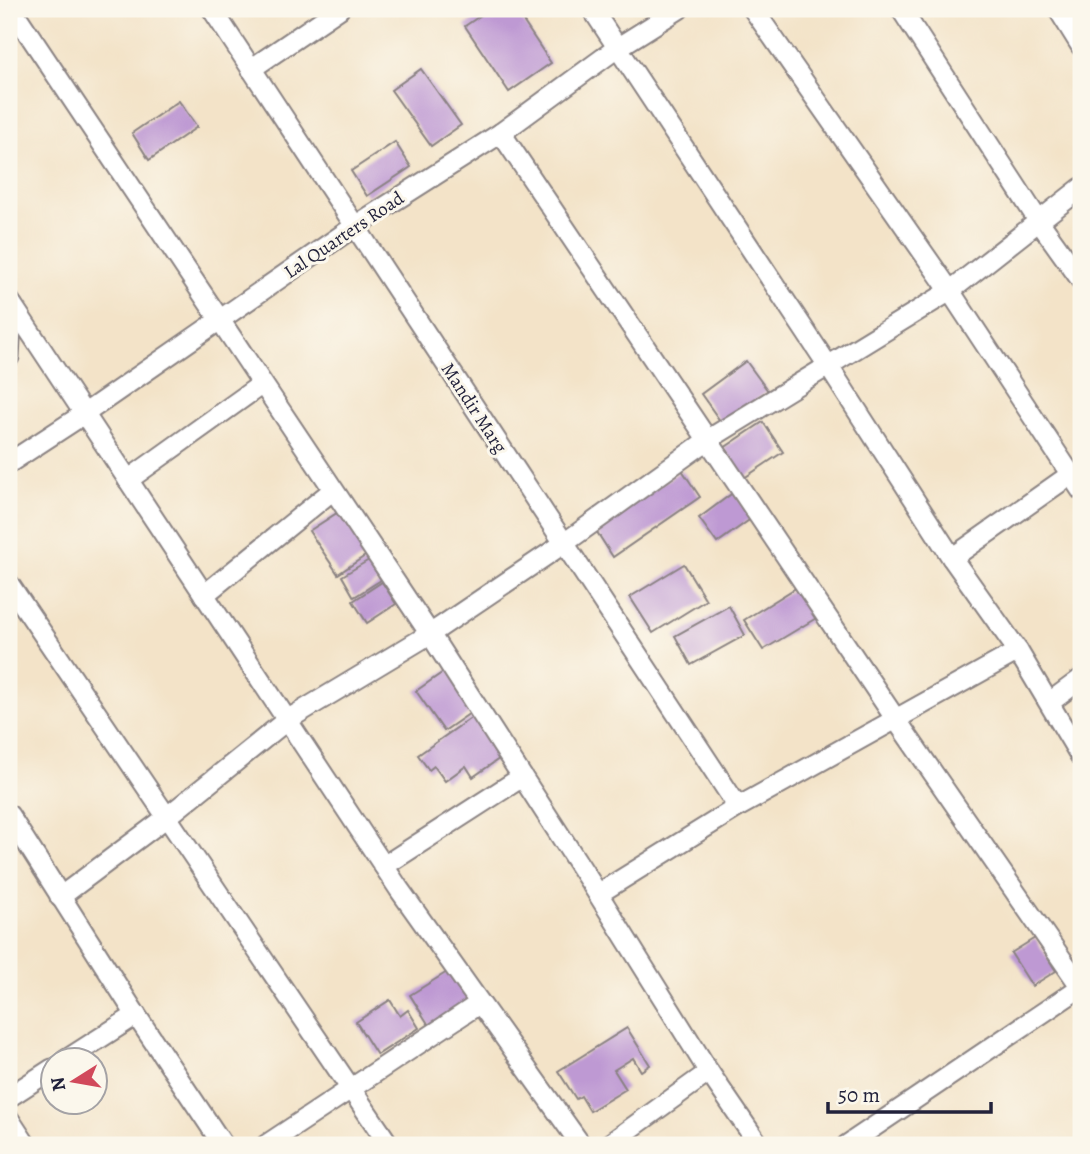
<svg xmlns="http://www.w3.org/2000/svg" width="1090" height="1154" viewBox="0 0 1090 1154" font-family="Alegreya,serif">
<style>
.building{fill:#be99d3}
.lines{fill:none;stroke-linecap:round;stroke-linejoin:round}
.minor-casing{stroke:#8a8282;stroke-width:23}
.minor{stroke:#fff;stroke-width:19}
.labels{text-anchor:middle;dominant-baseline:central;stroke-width:6;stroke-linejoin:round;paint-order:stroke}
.street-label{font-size:19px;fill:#22223b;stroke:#fbf7ec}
</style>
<rect width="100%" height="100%" fill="#fbf7ec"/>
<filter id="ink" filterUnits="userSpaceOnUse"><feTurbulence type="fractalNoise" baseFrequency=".0143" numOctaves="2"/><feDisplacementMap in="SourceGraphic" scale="14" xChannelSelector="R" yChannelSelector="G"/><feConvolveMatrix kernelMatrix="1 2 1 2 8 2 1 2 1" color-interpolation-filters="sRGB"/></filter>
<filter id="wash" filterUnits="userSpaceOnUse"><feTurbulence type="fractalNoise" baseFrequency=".00686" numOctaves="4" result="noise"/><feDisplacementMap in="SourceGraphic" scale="28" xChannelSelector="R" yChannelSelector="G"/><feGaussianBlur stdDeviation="1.57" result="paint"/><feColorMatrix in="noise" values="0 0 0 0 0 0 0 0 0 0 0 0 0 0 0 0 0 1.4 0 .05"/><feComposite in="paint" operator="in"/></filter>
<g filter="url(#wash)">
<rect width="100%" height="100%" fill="#f3e3c8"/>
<g id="blocks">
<g class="building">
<path d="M490,9H515L551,63L509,92L465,26Z"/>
<path d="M421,69L461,125L431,146L391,90Z"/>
<path d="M179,101L197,127L149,160L132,133Z"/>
<path d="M395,142L411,167L367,196L351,171Z"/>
<path d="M746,361L768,391L723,425L701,394Z"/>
<path d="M763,422L783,452L744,478L724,448Z"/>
<path d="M682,470L700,497L613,557L595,529Z"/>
<path d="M734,492L752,518L717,543L699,518Z"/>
<path d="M340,511L368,554L338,574L309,531Z"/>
<path d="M369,560L381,580L354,597L342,576Z"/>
<path d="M684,564L706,600L653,633L630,597Z"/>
<path d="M382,582L396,604L367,623L353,601Z"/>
<path d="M799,586L818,617L763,650L744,620Z"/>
<path d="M729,606L745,635L691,665L675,636Z"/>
<path d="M449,668L476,709L444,731L416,691Z"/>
<path d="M478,713L506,754L473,777L466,766L445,781L434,766L429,770L418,755Z"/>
<path d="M1035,938L1056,971L1032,986L1011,953Z"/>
<path d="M452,969L472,1001L430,1027L410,995Z"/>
<path d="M390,1000L400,1016L408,1010L419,1028L377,1055L356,1022Z"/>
<path d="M627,1028L650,1065L641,1071L633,1058L614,1070L626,1089L590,1111L581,1096L576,1099L558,1071Z"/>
</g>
</g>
</g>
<g filter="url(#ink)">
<use href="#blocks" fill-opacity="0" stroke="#8a8282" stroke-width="2"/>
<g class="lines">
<g class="minor-casing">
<g id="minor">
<path d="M12,9L430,634L598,894L709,1072L759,1145"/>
<path d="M212,9L738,807"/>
<path d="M592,9L829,367L952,558L1018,651L1081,757"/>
<path d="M753,9L950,291L1081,490"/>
<path d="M901,9L1038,220L1081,280"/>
<path d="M1058,9L1081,46"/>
<path d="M251,69L339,9"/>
<path d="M501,133L895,718L1081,987"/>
<path d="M9,300L399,889L581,1145"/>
<path d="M9,357L12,305"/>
<path d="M9,463L84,414L355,226L501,133L617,48L679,9"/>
<path d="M128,480L262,384"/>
<path d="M952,558L1070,475"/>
<path d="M9,584L389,1145"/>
<path d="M204,595L333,490"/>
<path d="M1050,702L1081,679"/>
<path d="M9,815L136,1015L223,1145"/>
<path d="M384,866L522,777"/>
<path d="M598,894L738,807L1018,651"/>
<path d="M60,897L167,817L287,720L430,634L563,544L709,439L950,291L1081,188"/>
<path d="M66,1060L136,1015"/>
<path d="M9,1097L52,1069"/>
<path d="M9,1119L26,1145"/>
<path d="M266,1145L480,1003"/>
<path d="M608,1145L709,1072"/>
<path d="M847,1145L1081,987"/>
</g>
</g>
<use href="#minor" class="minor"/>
</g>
</g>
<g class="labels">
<g class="street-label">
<text transform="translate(344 235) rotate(-34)">Lal Quarters Road</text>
<text transform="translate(474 408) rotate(57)">Mandir Marg</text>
</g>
</g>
<rect width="1090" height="1154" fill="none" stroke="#fbf7ec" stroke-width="35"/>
<g transform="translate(74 1081) rotate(259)"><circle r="33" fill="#fbf7ec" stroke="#a4a2a5" stroke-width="2"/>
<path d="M0-5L12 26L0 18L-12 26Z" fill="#d1495b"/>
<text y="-10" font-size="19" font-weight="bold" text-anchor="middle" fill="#22223b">N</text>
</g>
<path d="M828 1102v10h163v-10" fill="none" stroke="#22223b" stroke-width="3.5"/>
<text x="838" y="1102" font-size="21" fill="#22223b" stroke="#fbf7ec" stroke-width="5" paint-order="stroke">50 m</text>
</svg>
